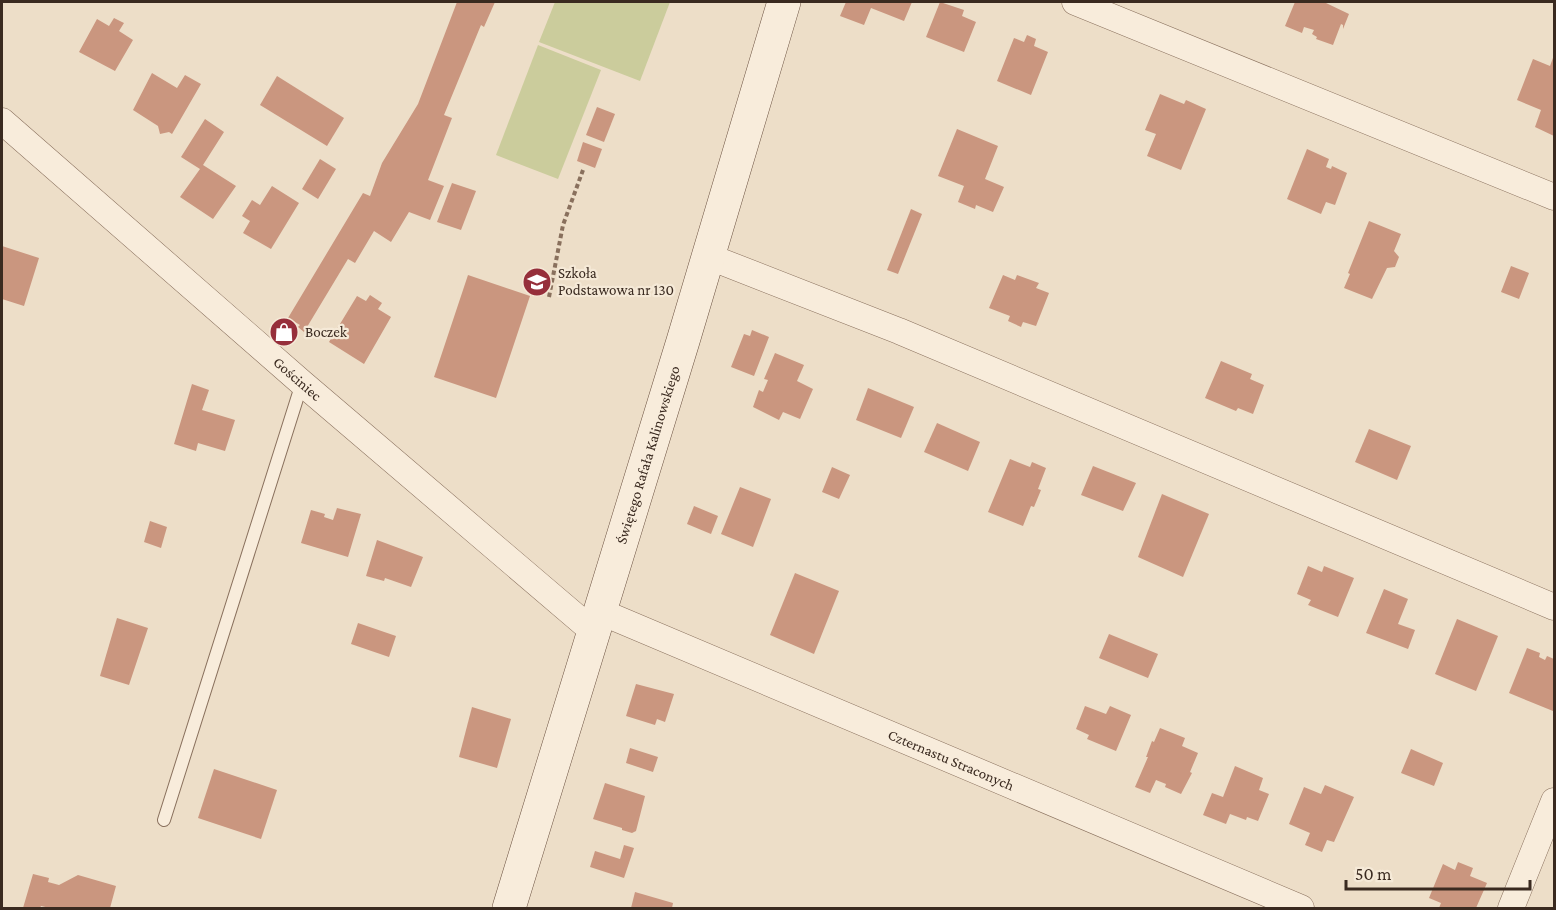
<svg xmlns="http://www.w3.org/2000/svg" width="1556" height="910" viewBox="0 0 1556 910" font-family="'Crimson Pro',serif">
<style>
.green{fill:#cbcc9c}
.building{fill:#ca967f}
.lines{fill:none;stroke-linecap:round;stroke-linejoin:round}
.lane-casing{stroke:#89705d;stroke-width:14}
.street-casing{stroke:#89705d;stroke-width:27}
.secondary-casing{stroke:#6b5140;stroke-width:34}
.path{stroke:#89705d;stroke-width:4;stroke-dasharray:4.5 3;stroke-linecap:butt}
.lane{stroke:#f8ecdb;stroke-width:12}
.street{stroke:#f8ecdb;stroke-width:26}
.secondary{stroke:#f8ecdb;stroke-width:33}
.labels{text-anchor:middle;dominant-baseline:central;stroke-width:4.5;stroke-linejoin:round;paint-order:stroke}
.poi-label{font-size:15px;fill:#3a2a20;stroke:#f5e9d7;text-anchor:start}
.street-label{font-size:15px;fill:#3a2a20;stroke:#f5e9d7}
</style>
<rect width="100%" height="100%" fill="#eddec8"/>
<g class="green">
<path d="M555,2H670L640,81L539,42Z"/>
<path d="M538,45L601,70L558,179L496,155Z"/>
</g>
<g class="building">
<path d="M457,2H495L484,27L481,25L444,115L452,118L428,180L444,186L430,220L409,212L391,242L374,231L355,263L348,259L304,332L298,327L300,325L288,318L363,193L370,196L382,163L418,104Z"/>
<path d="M846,2H912L904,21L871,8L864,25L840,16Z"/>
<path d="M940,2L964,10L962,16L976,22L964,52L926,37Z"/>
<path d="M1295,2H1326V3L1349,14L1343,29V25L1341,24L1333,45L1316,39L1317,37L1312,34L1314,30L1304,27L1302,33L1285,26Z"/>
<path d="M114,18L124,23L119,31L133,40L115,71L79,52L97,19L109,26Z"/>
<path d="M1027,35L1036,39L1034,46L1048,52L1031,95L997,81L1014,38L1024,42Z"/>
<path d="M1554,55V136L1535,127L1541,110L1517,100L1533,59L1550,66Z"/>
<path d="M152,73L177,88L185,75L201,84L172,134L169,132L160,134L158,126L133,110Z"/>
<path d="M277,76L344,118L327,146L260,105Z"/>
<path d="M1160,94L1184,104L1186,100L1206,109L1181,170L1147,156L1156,134L1145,130Z"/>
<path d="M597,107L615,114L604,142L586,135Z"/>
<path d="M205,119L224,132L203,165L236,186L213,219L180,197L200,169L181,157Z"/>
<path d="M957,129L998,146L985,179L1004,187L993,212L976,205L975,209L958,202L964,186L938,176Z"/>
<path d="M583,142L602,149L595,168L577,161Z"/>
<path d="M1307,149L1329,159L1326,167L1331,169L1332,166L1347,173L1335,205L1326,202L1321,214L1287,199Z"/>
<path d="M320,159L336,169L318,199L302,189Z"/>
<path d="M452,183L476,191L461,230L437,222Z"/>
<path d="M272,186L299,203L271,249L243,233L250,221L242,216L252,200L260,205Z"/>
<path d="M911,209L922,214L898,274L887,270Z"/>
<path d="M1369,221L1401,234L1394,251L1399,257L1395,267L1387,268L1372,299L1344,288L1350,274L1348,273Z"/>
<path d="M2,246L39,258L24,306L2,299Z"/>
<path d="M1511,266L1529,273L1519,299L1501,292Z"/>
<path d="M468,275L530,296L496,398L434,377Z"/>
<path d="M1003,275L1015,280L1017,275L1039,283L1036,288L1049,293L1036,326L1023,322L1021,327L1008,321L1010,316L989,308Z"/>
<path d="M370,295L382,303L378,309L391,317L364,364L329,342L357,296L366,301Z"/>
<path d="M752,330L769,337L754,376L731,367L744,334L750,336Z"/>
<path d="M775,353L804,365L797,381L813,389L800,419L783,412L779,420L753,407L759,390L763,392L768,380L764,379Z"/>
<path d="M1221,361L1252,374L1250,379L1264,385L1253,414L1238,408L1236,411L1205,398Z"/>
<path d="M192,384L209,390L202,410L235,420L225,451L198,443L196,451L174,444Z"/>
<path d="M868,388L914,407L901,438L856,420Z"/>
<path d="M937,423L980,442L968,471L924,452Z"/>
<path d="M1369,429L1411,446L1397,480L1355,462Z"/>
<path d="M1010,459L1030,467L1032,462L1046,468L1038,489L1041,490L1034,507L1031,506L1023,526L988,512Z"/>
<path d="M1093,466L1136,483L1123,511L1081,495Z"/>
<path d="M832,467L850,475L839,499L822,492Z"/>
<path d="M740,487L771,499L753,547L721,534Z"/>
<path d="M1162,494L1209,514L1183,577L1138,557Z"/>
<path d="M694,506L718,516L711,534L687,524Z"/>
<path d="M337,508L361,514L348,557L301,543L311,510L325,514L324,517L333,520Z"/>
<path d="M150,521L167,527L161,548L144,542Z"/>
<path d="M377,540L423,557L411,587L385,578L384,581L366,576Z"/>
<path d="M1308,566L1322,572L1324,566L1354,578L1338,617L1308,605L1311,600L1297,594Z"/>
<path d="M795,573L839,591L814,654L770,635Z"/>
<path d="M1384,589L1408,599L1398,624L1415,630L1408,649L1366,633Z"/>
<path d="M117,618L148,628L129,685L100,676Z"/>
<path d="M1457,619L1498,636L1476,691L1435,674Z"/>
<path d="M358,623L396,636L389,657L351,644Z"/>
<path d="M1109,634L1158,654L1148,678L1099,658Z"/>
<path d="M1527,648L1540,653L1539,657L1545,660L1547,656L1554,659V707L1553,711L1509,693Z"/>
<path d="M636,684L674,694L665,722L657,719L655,725L626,716Z"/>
<path d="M1085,706L1106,714L1110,706L1131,715L1116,751L1087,739L1089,735L1076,729Z"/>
<path d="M472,707L511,719L497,768L459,757Z"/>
<path d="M1160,728L1185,738L1182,746L1198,753L1190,772L1192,773L1181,794L1165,787L1166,784L1156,780L1150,793L1135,787L1148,757H1146L1152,741L1154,742Z"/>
<path d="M630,748L658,757L653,772L626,763Z"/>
<path d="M1411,749L1443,763L1434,786L1401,773Z"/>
<path d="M1235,766L1263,778L1259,790L1269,794L1258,821L1247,817L1246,820L1230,814L1226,824L1203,815L1212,793L1223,797Z"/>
<path d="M214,769L277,790L261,839L198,818Z"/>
<path d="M605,783L645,796L636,831L632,833L622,830V828L593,819Z"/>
<path d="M1325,785L1354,797L1334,842L1327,840L1322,852L1305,845L1310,833L1289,824L1304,787L1321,794Z"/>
<path d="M624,845L634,848L624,878L590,867L595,851L620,859Z"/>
<path d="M1458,862L1473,868L1470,876L1487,883L1476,908H1439L1441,903L1429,898L1443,864L1455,870Z"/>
<path d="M33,874L49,878L48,882L59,885L78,875L116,886L110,908H50L41,906L40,908H23Z"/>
<path d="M635,892L673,903L672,908H631Z"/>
</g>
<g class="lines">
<g class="lane-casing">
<path id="lane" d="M164,820L302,383"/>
</g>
<g class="street-casing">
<g id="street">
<path d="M1075,2L1554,197"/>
<path id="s1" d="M2,121L302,383L594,632"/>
<path d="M707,256L899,331L1554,607"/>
<path id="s2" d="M601,612L1301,908"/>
<path d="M1511,908L1554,801"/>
</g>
</g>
<g class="secondary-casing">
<g id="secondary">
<path id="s3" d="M509,908L683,341L784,2"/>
</g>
</g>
<path class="path" d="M549,297L563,225L583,170"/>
<use href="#lane" class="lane"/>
<use href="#street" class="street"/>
<use href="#secondary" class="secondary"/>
</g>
<defs>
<g id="school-disc" transform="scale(1.5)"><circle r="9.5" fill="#962f3b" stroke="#f5e9d7"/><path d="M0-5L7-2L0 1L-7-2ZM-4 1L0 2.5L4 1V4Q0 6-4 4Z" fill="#fff"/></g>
<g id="shop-disc" transform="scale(1.5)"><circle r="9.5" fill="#962f3b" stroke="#f5e9d7"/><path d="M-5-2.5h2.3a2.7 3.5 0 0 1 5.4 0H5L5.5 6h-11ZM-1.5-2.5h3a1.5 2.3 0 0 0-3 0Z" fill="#fff"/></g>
</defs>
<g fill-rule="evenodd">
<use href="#school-disc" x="537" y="282"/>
<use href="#shop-disc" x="284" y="332"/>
</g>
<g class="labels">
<g class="poi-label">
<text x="558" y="273">Szkoła<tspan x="558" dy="17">Podstawowa nr 130</tspan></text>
<text x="305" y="332">Boczek</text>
</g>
<g class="street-label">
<text stroke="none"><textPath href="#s1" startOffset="392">Gościniec</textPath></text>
<text stroke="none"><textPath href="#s3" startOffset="474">Świętego Rafała Kalinowskiego</textPath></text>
<text stroke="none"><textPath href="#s2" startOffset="380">Czternastu Straconych</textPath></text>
</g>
</g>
<rect width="1556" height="910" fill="none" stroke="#3a2a20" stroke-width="6"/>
<path d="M1346 880v9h184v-9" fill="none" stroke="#3a2a20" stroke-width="3"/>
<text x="1355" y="880" font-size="18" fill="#3a2a20" stroke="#f5e9d7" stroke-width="4.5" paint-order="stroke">50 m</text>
</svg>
